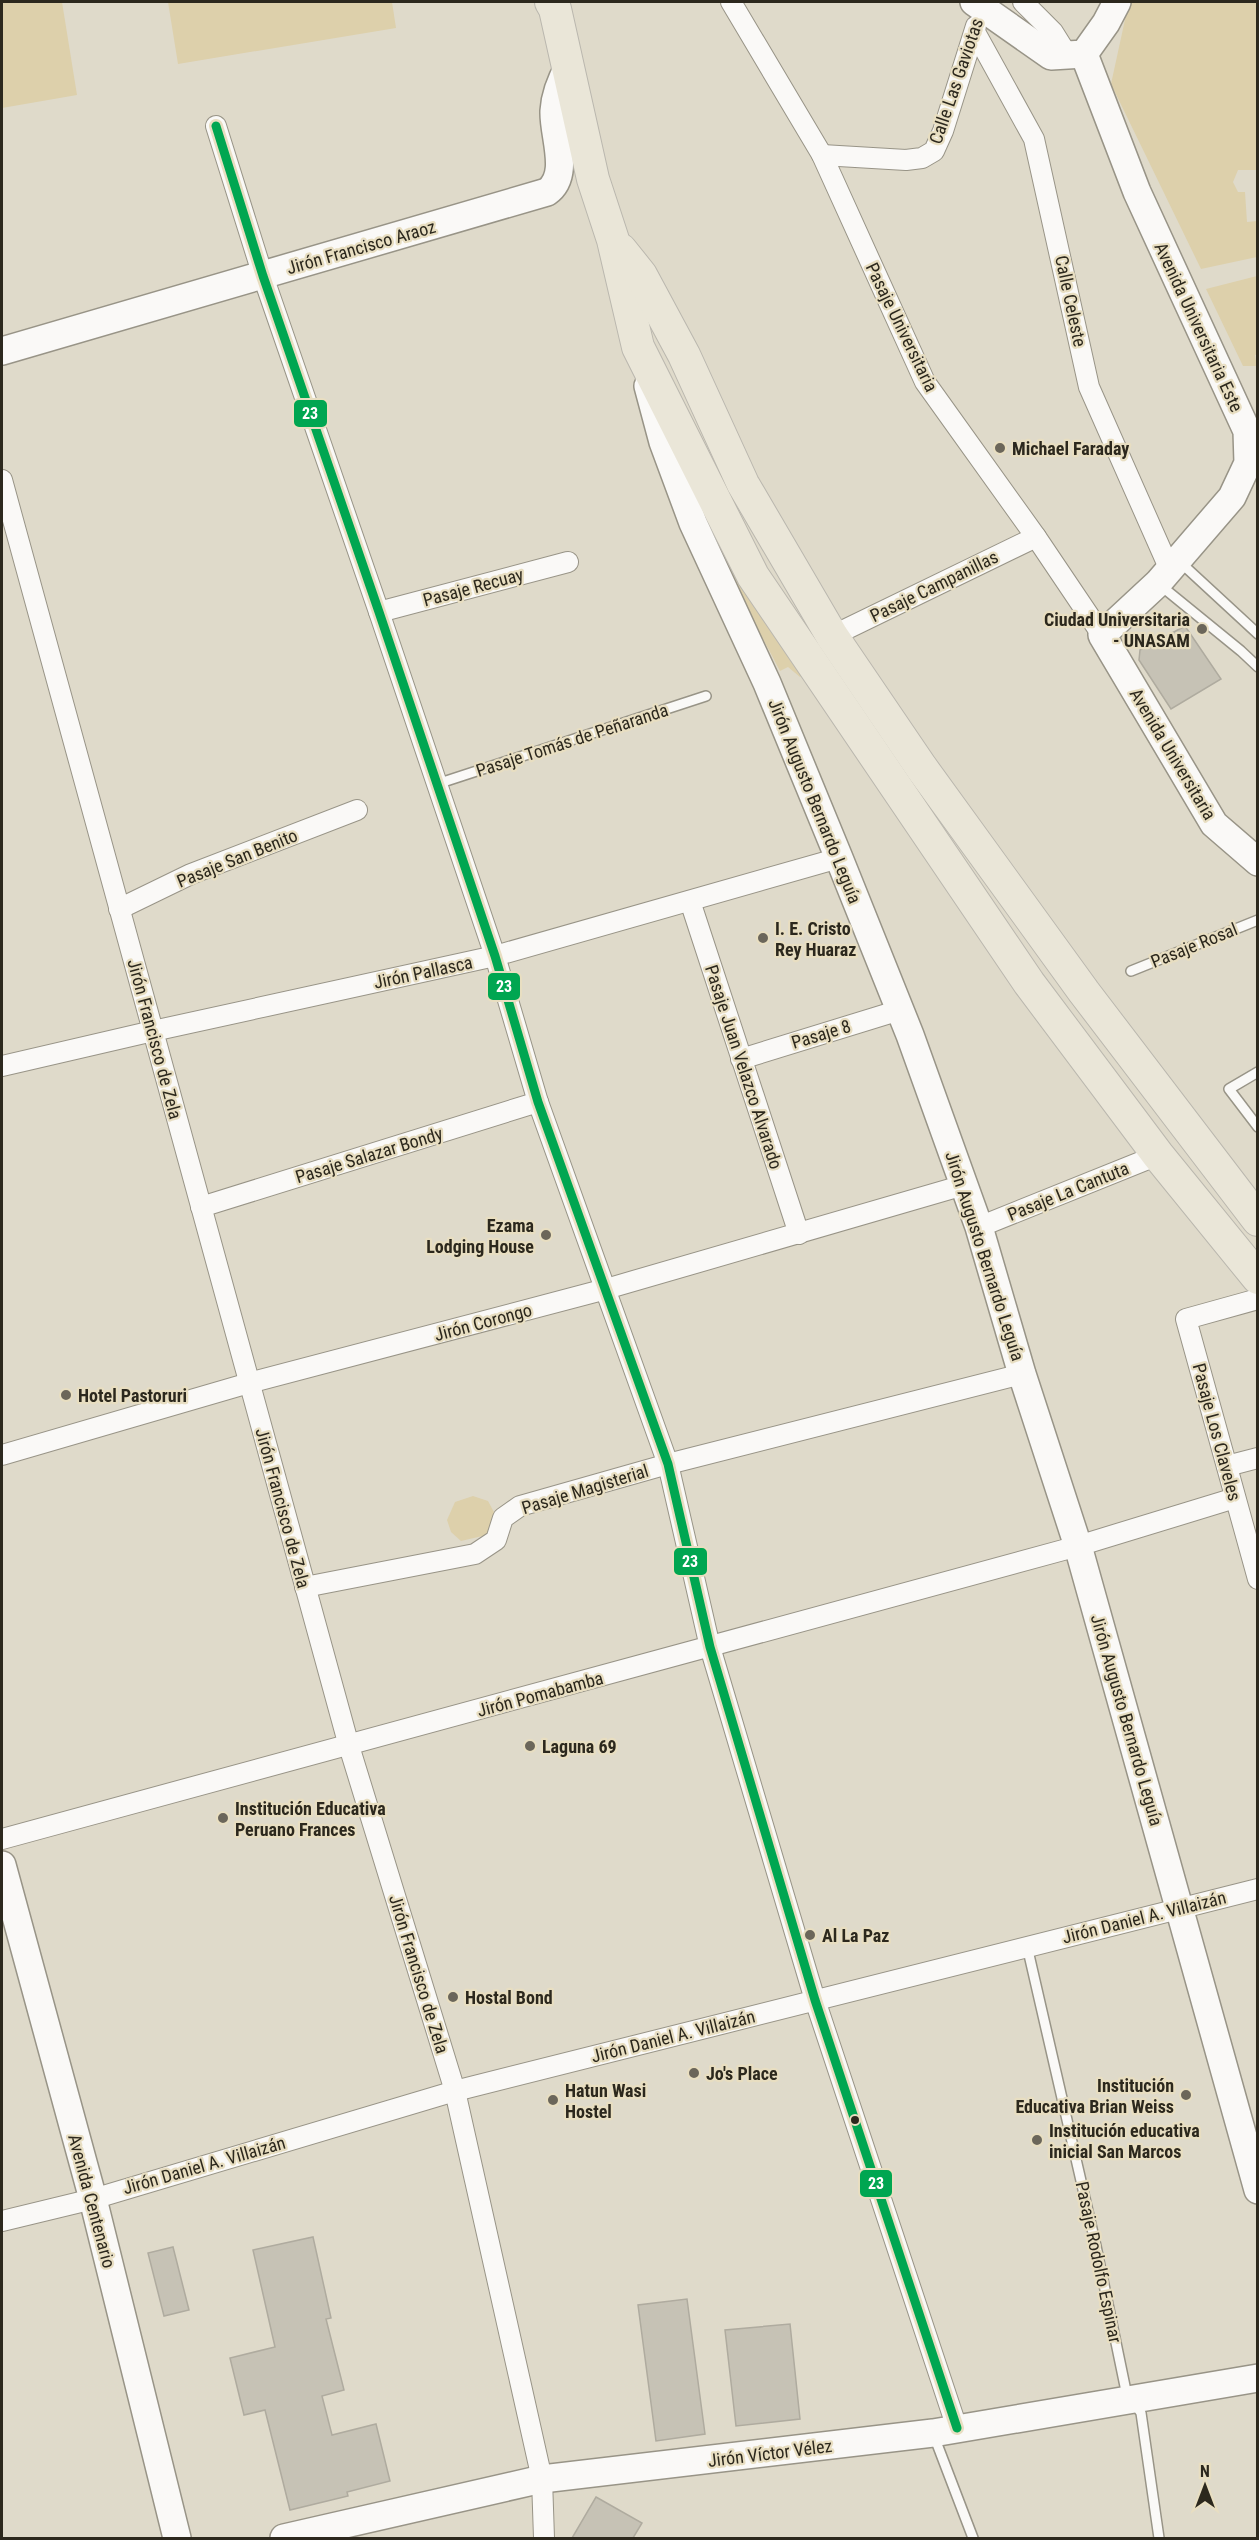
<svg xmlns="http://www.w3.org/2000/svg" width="1259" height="2540" viewBox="0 0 1259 2540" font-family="'Roboto Condensed',sans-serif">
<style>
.green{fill:#ddd0ab}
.building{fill:#c6c2b5;stroke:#afab9f;stroke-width:1.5}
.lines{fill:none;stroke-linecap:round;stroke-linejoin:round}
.lane-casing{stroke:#989487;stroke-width:12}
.street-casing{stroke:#989487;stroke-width:22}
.secondary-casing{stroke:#989487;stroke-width:30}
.primary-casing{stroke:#bab7ae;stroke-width:34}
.lane{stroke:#faf9f7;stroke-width:9}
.street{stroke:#faf9f7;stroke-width:20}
.secondary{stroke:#faf9f7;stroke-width:27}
.primary{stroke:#eae6d8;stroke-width:32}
.bus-1-casing{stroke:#e8dec1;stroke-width:14}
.bus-1{stroke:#00a651;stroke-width:9}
.poi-dot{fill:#6b665a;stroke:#e8dec1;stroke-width:2}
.bus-dot{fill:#2c281d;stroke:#e8dec1;stroke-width:2}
.labels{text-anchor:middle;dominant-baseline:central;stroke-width:4.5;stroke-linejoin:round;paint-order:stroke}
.street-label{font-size:18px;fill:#2c281d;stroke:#e8dec1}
.poi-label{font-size:18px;font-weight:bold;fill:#2c281d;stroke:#e8dec1;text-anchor:start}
.line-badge{stroke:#e8dec1;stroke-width:2}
.badge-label{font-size:16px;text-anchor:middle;font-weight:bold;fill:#fff}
</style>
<rect width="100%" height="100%" fill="#dfdaca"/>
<g class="green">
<path d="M2,2H62L77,95L2,108Z"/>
<path d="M168,2H392L396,28L178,64Z"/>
<path d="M1132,2H1257V170H1238L1233,182L1238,192H1245L1247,222L1257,221V257L1201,269L1111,84L1126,15Z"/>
<path d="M1257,276L1258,354L1255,355L1257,366H1243L1206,289Z"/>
<path d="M713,530L810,669L800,677L788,667L780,671C756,625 729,580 713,530Z"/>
<path d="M473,1496L488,1501L495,1514L491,1534L461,1541L451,1532L447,1520L455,1502Z"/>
</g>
<g class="building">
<path d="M1185,626L1221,679L1171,709L1139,660L1140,650Z"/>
<path d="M313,2237L331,2318L326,2319L344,2390L322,2396L332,2435L376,2424L390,2481L347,2492L348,2496L290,2510L265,2410L244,2415L230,2358L275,2347L253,2250Z"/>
<path d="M173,2247L189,2310L164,2316L148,2253Z"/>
<path d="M687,2299L705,2434L656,2441L638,2305Z"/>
<path d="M790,2324L800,2419L736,2426L725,2330Z"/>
<path d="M596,2497L642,2523L633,2538H572Z"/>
</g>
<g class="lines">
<g class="lane-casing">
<g id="lane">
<path d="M1180,562L1258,634"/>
<path d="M1160,585L1241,651L1258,667"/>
<path d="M437,784L706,696"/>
<path d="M1131,971L1258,920"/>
<path d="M1258,1072L1229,1089L1258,1127"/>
<path d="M1027,1946L1096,2246L1126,2391L1141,2413L1159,2538"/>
<path d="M934,2436L973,2538"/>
</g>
</g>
<g class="street-casing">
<g id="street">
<path d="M731,2L822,155L925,382L1036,537L1102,635"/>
<path d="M1023,2L1053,32L1068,56"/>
<path d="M975,32L1034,139L1089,387L1170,570"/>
<path d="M216,126L263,276L379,612L495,956L538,1102L668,1464L710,1647L815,2000L957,2428"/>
<path d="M822,155L906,160L922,158L934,151L943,131L976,26"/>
<path d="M2,480L349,1746L455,2091L542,2479L544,2538"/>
<path d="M379,612L568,562"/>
<path d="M832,636L1036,537"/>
<path d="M690,901L799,1234"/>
<path d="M119,909L191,874L357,810"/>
<path d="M741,1059L900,1010"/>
<path d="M2,1066L153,1031L495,956L839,858"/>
<path d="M201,1207L538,1102"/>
<path d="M979,1227L1158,1155"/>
<path d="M1258,1299L1186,1319L1258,1579"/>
<path d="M2,1455L249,1383L606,1289L964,1185"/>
<path d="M1227,1466L1258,1458"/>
<path d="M305,1587L475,1554L496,1540L503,1518L520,1506L668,1464L1022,1374"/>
<path d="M2,1839L1078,1546L1235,1498"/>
<path d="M2,2221L93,2199L455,2091L1258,1889"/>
</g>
</g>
<g class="secondary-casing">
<g id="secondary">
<path d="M974,2L1051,56L1084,54L1106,23L1117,2"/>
<path d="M1084,54L1137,192L1247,431L1248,463L1232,497L1158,583L1102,635L1214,824L1258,862"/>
<path d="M2,351L547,192C571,175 553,136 554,111C555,95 561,80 569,66"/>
<path d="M648,386L663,442L693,523L767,683L839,858L910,1035L979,1227L1022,1374L1078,1546L1258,2190"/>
<path d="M2,1865L93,2199L177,2538"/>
<path d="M284,2538L542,2479L933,2433L1258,2378"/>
</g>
</g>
<g class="primary-casing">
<g id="primary">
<path d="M551,2L555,9L593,179L613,240L638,347L753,576L1029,983L1158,1155L1258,1278"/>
<path d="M621,250L641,275L684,355L743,484L832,636L921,767L1084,992L1258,1220"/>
</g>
</g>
<use href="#lane" class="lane"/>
<use href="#street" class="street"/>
<use href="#secondary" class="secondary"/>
<use href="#primary" class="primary"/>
<g class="bus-1-casing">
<path id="bus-1" d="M216,126L263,276L379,612L495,956L538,1102L668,1464L710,1647L815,2000L957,2428"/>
</g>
<use href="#bus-1" class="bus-1"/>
</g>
<g class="poi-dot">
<circle cx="1000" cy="448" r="6"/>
<circle cx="1202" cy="629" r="6"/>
<circle cx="763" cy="938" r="6"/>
<circle cx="546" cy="1235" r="6"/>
<circle cx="66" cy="1395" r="6"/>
<circle cx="530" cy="1746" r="6"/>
<circle cx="223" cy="1818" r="6"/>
<circle cx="810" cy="1935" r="6"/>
<circle cx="453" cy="1997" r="6"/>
<circle cx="694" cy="2073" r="6"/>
<circle cx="1186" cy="2095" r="6"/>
<circle cx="553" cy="2100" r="6"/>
<circle cx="1037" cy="2140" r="6"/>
</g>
<circle class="bus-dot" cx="855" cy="2120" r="5"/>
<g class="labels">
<g class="street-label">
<text transform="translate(956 81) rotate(-71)">Calle Las Gaviotas</text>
<text transform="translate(361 247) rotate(-16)">Jirón Francisco Araoz</text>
<text transform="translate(1071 301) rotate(78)">Calle Celeste</text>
<text transform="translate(902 327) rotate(64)">Pasaje Universitaria</text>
<text transform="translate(1199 327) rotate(65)">Avenida Universitaria Este</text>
<text transform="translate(934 586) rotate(-26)">Pasaje Campanillas</text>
<text transform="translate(473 587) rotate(-15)">Pasaje Recuay</text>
<text transform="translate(572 740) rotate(-18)">Pasaje Tomás de Peñaranda</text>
<text transform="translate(1173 754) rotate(59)">Avenida Universitaria</text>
<text transform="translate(815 801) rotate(68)">Jirón Augusto Bernardo Leguía</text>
<text transform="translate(237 858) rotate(-22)">Pasaje San Benito</text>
<text transform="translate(1194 945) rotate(-22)">Pasaje Rosal</text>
<text transform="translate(423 972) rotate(-12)">Jirón Pallasca</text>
<text transform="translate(821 1034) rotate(-17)">Pasaje 8</text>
<text transform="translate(155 1039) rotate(75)">Jirón Francisco de Zela</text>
<text transform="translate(744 1067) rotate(72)">Pasaje Juan Velazco Alvarado</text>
<text transform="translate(369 1155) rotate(-17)">Pasaje Salazar Bondy</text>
<text transform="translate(1068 1191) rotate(-22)">Pasaje La Cantuta</text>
<text transform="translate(985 1256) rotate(72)">Jirón Augusto Bernardo Leguía</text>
<text transform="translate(483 1322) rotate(-15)">Jirón Corongo</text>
<text transform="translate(1217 1432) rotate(75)">Pasaje Los Claveles</text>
<text transform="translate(585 1489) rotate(-17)">Pasaje Magisterial</text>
<text transform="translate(283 1508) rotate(75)">Jirón Francisco de Zela</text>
<text transform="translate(540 1694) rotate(-15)">Jirón Pomabamba</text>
<text transform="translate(1127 1720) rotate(74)">Jirón Augusto Bernardo Leguía</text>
<text transform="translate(1144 1917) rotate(-14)">Jirón Daniel A. Villaizán</text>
<text transform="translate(419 1974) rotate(73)">Jirón Francisco de Zela</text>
<text transform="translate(673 2036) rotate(-14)">Jirón Daniel A. Villaizán</text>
<text transform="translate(204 2165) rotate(-16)">Jirón Daniel A. Villaizán</text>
<text transform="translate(92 2201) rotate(75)">Avenida Centenario</text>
<text transform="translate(1099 2262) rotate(78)">Pasaje Rodolfo Espinar</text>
<text transform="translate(770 2453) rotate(-7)">Jirón Víctor Vélez</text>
</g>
<g class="poi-label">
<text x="1012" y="448">Michael Faraday</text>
<text x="1190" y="619" text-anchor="end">Ciudad Universitaria<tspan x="1190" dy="21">- UNASAM</tspan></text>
<text x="775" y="928">I. E. Cristo<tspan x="775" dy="21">Rey Huaraz</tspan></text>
<text x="534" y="1225" text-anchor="end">Ezama<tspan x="534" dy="21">Lodging House</tspan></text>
<text x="78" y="1395">Hotel Pastoruri</text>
<text x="542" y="1746">Laguna 69</text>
<text x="235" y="1808">Institución Educativa<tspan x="235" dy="21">Peruano Frances</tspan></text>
<text x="822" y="1935">Al La Paz</text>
<text x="465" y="1997">Hostal Bond</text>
<text x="706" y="2073">Jo's Place</text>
<text x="1174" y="2085" text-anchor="end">Institución<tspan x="1174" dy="21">Educativa Brian Weiss</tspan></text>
<text x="565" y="2090">Hatun Wasi<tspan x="565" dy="21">Hostel</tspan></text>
<text x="1049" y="2130">Institución educativa<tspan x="1049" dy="21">inicial San Marcos</tspan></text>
</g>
</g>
<g class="line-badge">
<rect x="293" y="399" width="35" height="29" rx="6" fill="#00a651"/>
<rect x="487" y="972" width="34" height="29" rx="6" fill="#00a651"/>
<rect x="673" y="1547" width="35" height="29" rx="6" fill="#00a651"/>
<rect x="859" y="2169" width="34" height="29" rx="6" fill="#00a651"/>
</g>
<g class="badge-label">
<text x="310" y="419">23</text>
<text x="504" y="992">23</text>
<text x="690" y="1567">23</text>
<text x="876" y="2189">23</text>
</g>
<rect width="1259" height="2540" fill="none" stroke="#2c281d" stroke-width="6"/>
<g transform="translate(1205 2486)" stroke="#e8dec1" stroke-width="4.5" paint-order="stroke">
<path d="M0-4.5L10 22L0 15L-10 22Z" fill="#2c281d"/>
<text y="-9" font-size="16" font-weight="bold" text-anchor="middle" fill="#2c281d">N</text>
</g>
</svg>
